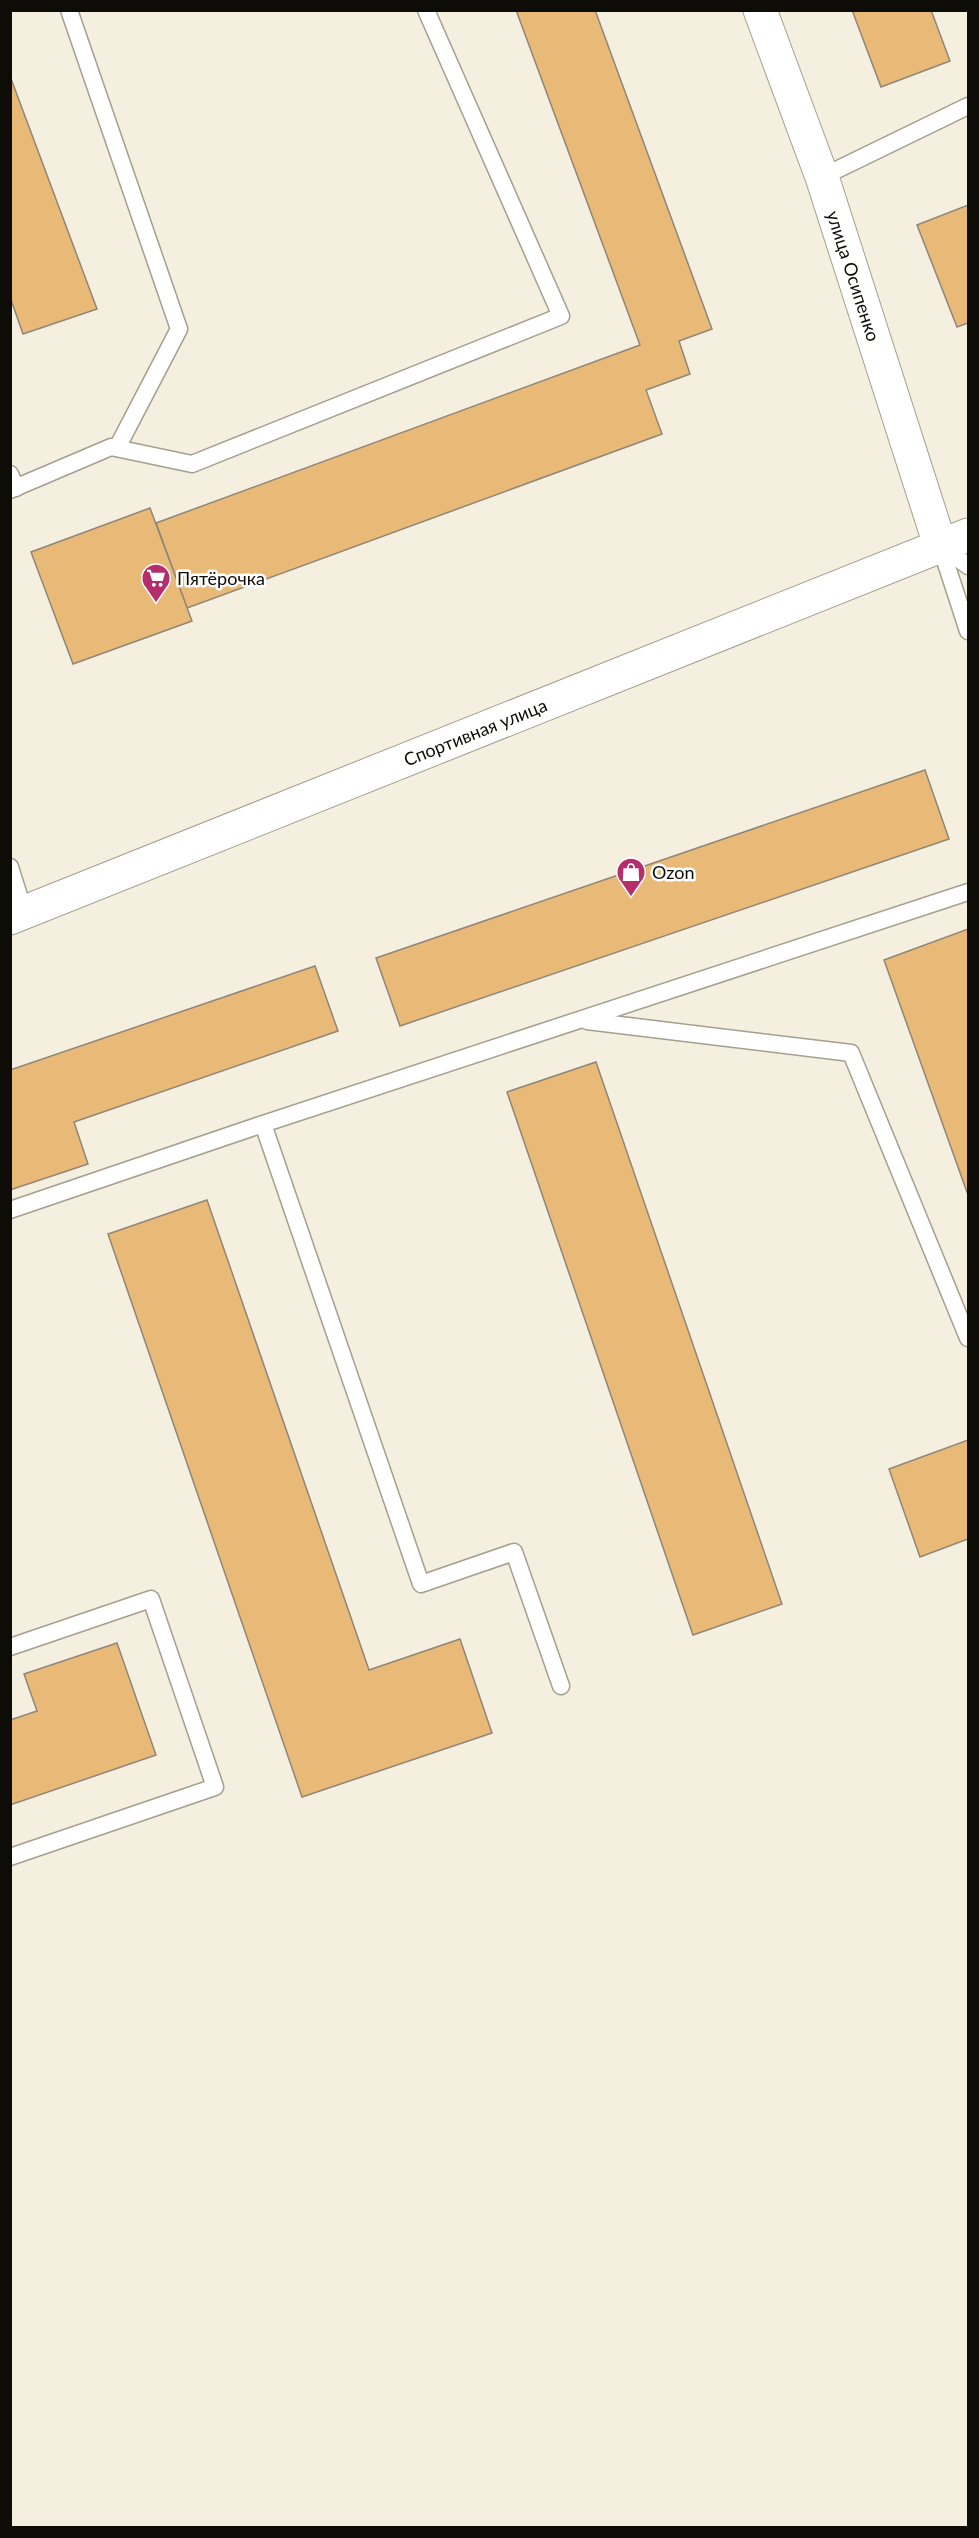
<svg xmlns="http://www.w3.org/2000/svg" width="979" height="2538" viewBox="0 0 979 2538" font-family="Lato,sans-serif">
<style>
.building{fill:#e9b978;stroke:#908678;stroke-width:1.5}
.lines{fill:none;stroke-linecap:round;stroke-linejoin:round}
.service-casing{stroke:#a49f8f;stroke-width:19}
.minor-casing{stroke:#a49f8f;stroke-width:35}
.service{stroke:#fff;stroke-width:16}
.minor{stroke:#fff;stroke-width:33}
.labels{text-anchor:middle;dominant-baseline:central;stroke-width:5;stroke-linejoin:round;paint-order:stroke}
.street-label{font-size:18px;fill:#0d0c06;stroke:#fff}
.poi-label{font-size:18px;fill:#0d0c06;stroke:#fff;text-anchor:start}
</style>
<rect width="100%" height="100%" fill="#f4efde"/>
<g class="building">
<path d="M516,10H595L712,329L679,341L690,374L646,390L662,434L187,608L156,523L640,345Z"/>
<path d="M852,10H931L950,61L881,87Z"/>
<path d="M10,76L97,309L23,334L10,297Z"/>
<path d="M968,205V323L957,327L917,225Z"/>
<path d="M150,508L192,621L73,664L31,552Z"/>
<path d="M925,770L949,839L400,1026L376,958Z"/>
<path d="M968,929V1195L884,960Z"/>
<path d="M315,966L338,1031L74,1122L88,1164L10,1190V1070Z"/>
<path d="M596,1062L782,1604L693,1635L507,1092Z"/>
<path d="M207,1200L369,1670L460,1639L492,1733L302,1797L108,1234Z"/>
<path d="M968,1440V1539L920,1557L889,1469Z"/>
<path d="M117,1643L156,1755L10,1805V1720L37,1711L24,1674Z"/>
</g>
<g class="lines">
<g class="service-casing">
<g id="service">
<path d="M69,10L179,329L117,448"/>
<path d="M822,177L968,106"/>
<path d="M10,474L16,488"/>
<path d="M10,490L111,447L192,464L561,316L426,10"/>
<path d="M940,545L968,631"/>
<path d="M940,545L968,566"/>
<path d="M10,867L24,912"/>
<path d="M587,1021L851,1053L968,1338"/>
<path d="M263,1124L968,892"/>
<path d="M10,1210L263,1124L421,1584L514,1552L561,1686"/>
<path d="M10,1647L151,1599L215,1787L10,1857"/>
</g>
</g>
<g class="minor-casing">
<g id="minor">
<path id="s1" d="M760,10L822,177L940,545"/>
<path id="s2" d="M10,918L968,535"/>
</g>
</g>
<use href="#service" class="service"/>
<use href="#minor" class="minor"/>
</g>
<defs>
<g id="supermarket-pin" transform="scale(1.5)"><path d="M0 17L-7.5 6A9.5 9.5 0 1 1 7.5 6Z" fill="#b62d6c" stroke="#fff"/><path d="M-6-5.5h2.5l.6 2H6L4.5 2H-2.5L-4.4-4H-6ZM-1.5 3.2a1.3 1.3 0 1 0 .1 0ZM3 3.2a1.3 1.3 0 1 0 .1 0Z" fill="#fff"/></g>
<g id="shop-pin" transform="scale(1.5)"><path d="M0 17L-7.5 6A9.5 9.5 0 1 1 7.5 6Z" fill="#b62d6c" stroke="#fff"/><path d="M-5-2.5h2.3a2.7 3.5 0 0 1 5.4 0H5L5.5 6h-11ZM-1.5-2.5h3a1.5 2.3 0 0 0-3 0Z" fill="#fff"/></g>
</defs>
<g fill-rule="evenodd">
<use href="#supermarket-pin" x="156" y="578"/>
<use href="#shop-pin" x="631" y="872"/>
</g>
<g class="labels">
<g class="street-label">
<text stroke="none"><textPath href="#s1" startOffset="282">улица Осипенко</textPath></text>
<text stroke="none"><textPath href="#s2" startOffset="501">Спортивная улица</textPath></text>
</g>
<g class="poi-label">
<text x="177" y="578">Пятёрочка</text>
<text x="652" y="872">Ozon</text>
</g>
</g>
<rect width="979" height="2538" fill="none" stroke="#0d0c06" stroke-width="24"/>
</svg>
